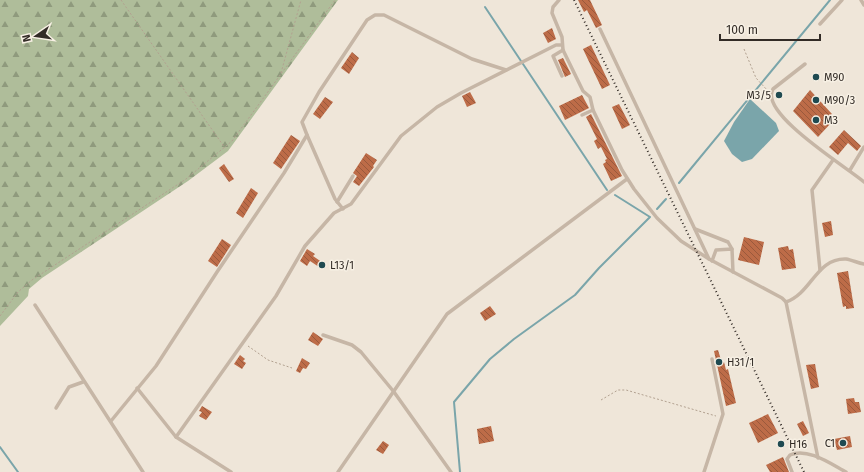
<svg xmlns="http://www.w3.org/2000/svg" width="864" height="472" viewBox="0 0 864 472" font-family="'Fira Sans',sans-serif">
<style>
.forest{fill:url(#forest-firs)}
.water{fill:#7aa5aa}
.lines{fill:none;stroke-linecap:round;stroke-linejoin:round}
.stream{stroke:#7aa5aa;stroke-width:2}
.building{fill:url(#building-back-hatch)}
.path{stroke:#b2a190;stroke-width:1;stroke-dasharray:2 2;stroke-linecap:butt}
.lane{stroke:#c6b6a6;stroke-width:3.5}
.rail{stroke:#322b26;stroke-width:2;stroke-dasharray:1 3;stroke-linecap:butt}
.poi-dot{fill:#1f4a51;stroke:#f7f0e4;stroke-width:1.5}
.labels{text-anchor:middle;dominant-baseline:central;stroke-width:3;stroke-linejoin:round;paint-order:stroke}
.poi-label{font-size:11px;fill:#322b26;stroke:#f7f0e4;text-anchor:start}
</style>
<defs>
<pattern id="forest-firs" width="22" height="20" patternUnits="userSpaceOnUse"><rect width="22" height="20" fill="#afbd9a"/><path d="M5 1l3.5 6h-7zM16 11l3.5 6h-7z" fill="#8f9a7d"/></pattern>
<pattern id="building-back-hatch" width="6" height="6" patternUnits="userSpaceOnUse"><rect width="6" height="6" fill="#bd6c48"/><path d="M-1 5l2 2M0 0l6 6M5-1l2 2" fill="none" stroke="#9a593c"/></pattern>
</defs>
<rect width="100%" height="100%" fill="#efe6d9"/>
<path class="forest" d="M0,0H338L228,151L188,181L42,278L29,289L28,296L0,326Z"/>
<path class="water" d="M750,99L776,123L779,131L752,159L742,162L732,154L724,141L734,122Z"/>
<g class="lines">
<g class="stream">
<path d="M485,7L607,190"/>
<path d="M679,183L830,0"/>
<path d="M657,209L666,199"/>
<path d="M0,447L18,472"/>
<path d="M460,472L454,402L490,359L514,339L575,295L599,268L650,217L615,195"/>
</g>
</g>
<g class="building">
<path d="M578,0H590L602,25L596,28L587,10L584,12Z"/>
<path d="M552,28L556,39L548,43L543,33Z"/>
<path d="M591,45L610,85L602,89L583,49Z"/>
<path d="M352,52L359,58L349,74L341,68Z"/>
<path d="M563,58L571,74L565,77L558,60Z"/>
<path d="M810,90L832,114L826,119L831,123L818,137L793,111Z"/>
<path d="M470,92L476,103L467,107L462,96Z"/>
<path d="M582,95L589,108L565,120L559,106Z"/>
<path d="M325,97L333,102L320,119L313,114Z"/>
<path d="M619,104L630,125L622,129L612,107Z"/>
<path d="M591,114L622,176L611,181L603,164L606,162L605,160L607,159L601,147L598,149L594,141L597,139L586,117Z"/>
<path d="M844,130L861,146L857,151L848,143L838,155L829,147Z"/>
<path d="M291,135L300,141L281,169L273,163Z"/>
<path d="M366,153L377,160L373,166L374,167L359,186L353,182L357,176L353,173Z"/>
<path d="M224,164L234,179L229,182L219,168Z"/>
<path d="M251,188L258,193L243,218L236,213Z"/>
<path d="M831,221L833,235L825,237L822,223Z"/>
<path d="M744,237L764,242L759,265L738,260Z"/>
<path d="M222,239L231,245L217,267L208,261Z"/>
<path d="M788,246L789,250L793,249L796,268L782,270L778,248Z"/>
<path d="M307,249L315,254L313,256L326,265L322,269L310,261L307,266L300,261Z"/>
<path d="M848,271L854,308L846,309V306L843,307L837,273Z"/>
<path d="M490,306L496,314L485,321L480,313Z"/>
<path d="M313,332L323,339L318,346L308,340Z"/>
<path d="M718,350L722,363L724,362L726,370L728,369L736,403L726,406L714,351Z"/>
<path d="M240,355L245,359L243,361L246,363L242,369L234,364Z"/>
<path d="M302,358L310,363L306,369L303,368L300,373L296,371Z"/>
<path d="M815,364L819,387L811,389L806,365Z"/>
<path d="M854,398L855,402H859L861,412L848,414L846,399Z"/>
<path d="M202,406L212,412L206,420L199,416L202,412L199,411Z"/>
<path d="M768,414L778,433L758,443L749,423Z"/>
<path d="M803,421L809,433L803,436L797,424Z"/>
<path d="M491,426L494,441L479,444L477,429Z"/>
<path d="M850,436L852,447L837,450L834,439Z"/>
<path d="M383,441L389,445L383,454L376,450Z"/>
<path d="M783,457L789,472H770L766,465Z"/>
</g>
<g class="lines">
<g class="path">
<path d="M121,0L225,148"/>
<path d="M744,49L756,78L768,91"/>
<path d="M281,73L301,0"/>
<path d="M0,316L18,292L32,280L186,179L232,141L335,0"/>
<path d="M248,346L268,360L292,368"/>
<path d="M601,400L618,390H626L716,416"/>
</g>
<g class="lane">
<path d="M559,0L553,7L552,13L562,37L563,50L583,91L590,97L593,110L622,170L634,189L657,218L681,241L709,259L782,298L786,302"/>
<path d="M861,0L864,5"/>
<path d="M820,24L842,0"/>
<path d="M600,29L709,259"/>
<path d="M805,64L773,89C758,113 848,168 864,182"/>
<path d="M562,76L553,56L563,50"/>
<path d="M582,115L593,110"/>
<path d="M307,135L335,199L343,209"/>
<path d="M850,170L864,147"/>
<path d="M337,202L353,176"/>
<path d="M695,229L728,242L732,249"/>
<path d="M712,261L716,250L732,249L733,272"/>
<path d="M820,270L812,190L833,160"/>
<path d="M35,305L143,472"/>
<path d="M323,335L352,345L361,352L394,392L451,472"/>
<path d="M137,388L176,437L231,472"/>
<path d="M56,408L69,387L83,382"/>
<path d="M111,421L156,366L217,272L284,173L307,135L302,122L319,92L367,20L375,15H384L472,59L506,70"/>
<path d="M176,437L276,296L305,246L334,213L351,204L401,136L437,107L461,93L556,45H562"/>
<path d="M818,458L786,302C812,293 816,258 846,259C852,260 858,263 864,264"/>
<path d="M338,472L447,314L627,179"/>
<path d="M704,472L723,414L712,359"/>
<path d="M792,472L787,459L790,455C807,447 831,464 846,472"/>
</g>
<path class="rail" d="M574,0L804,472"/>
</g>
<g class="poi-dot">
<circle cx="816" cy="77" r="4"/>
<circle cx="779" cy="95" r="4"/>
<circle cx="816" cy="100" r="4"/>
<circle cx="816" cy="120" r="4"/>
<circle cx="322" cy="265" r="4"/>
<circle cx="719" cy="362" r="4"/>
<circle cx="843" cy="443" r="4"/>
<circle cx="781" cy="444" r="4"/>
</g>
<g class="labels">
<g class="poi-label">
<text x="824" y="77">M90</text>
<text x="771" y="95" text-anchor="end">M3/5</text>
<text x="824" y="100">M90/3</text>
<text x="824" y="120">M3</text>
<text x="330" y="265">L13/1</text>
<text x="727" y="362">H31/1</text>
<text x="835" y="443" text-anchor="end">C1</text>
<text x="789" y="444">H16</text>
</g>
</g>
<g transform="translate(36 36) rotate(257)" stroke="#f7f0e4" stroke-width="3" paint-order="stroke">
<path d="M0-3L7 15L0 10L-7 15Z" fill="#322b26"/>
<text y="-6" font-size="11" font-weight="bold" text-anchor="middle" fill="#322b26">N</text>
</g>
<path d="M720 34v6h100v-6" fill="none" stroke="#322b26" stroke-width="2"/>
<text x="726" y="34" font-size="12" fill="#322b26" stroke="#f7f0e4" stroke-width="3" paint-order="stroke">100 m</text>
</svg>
